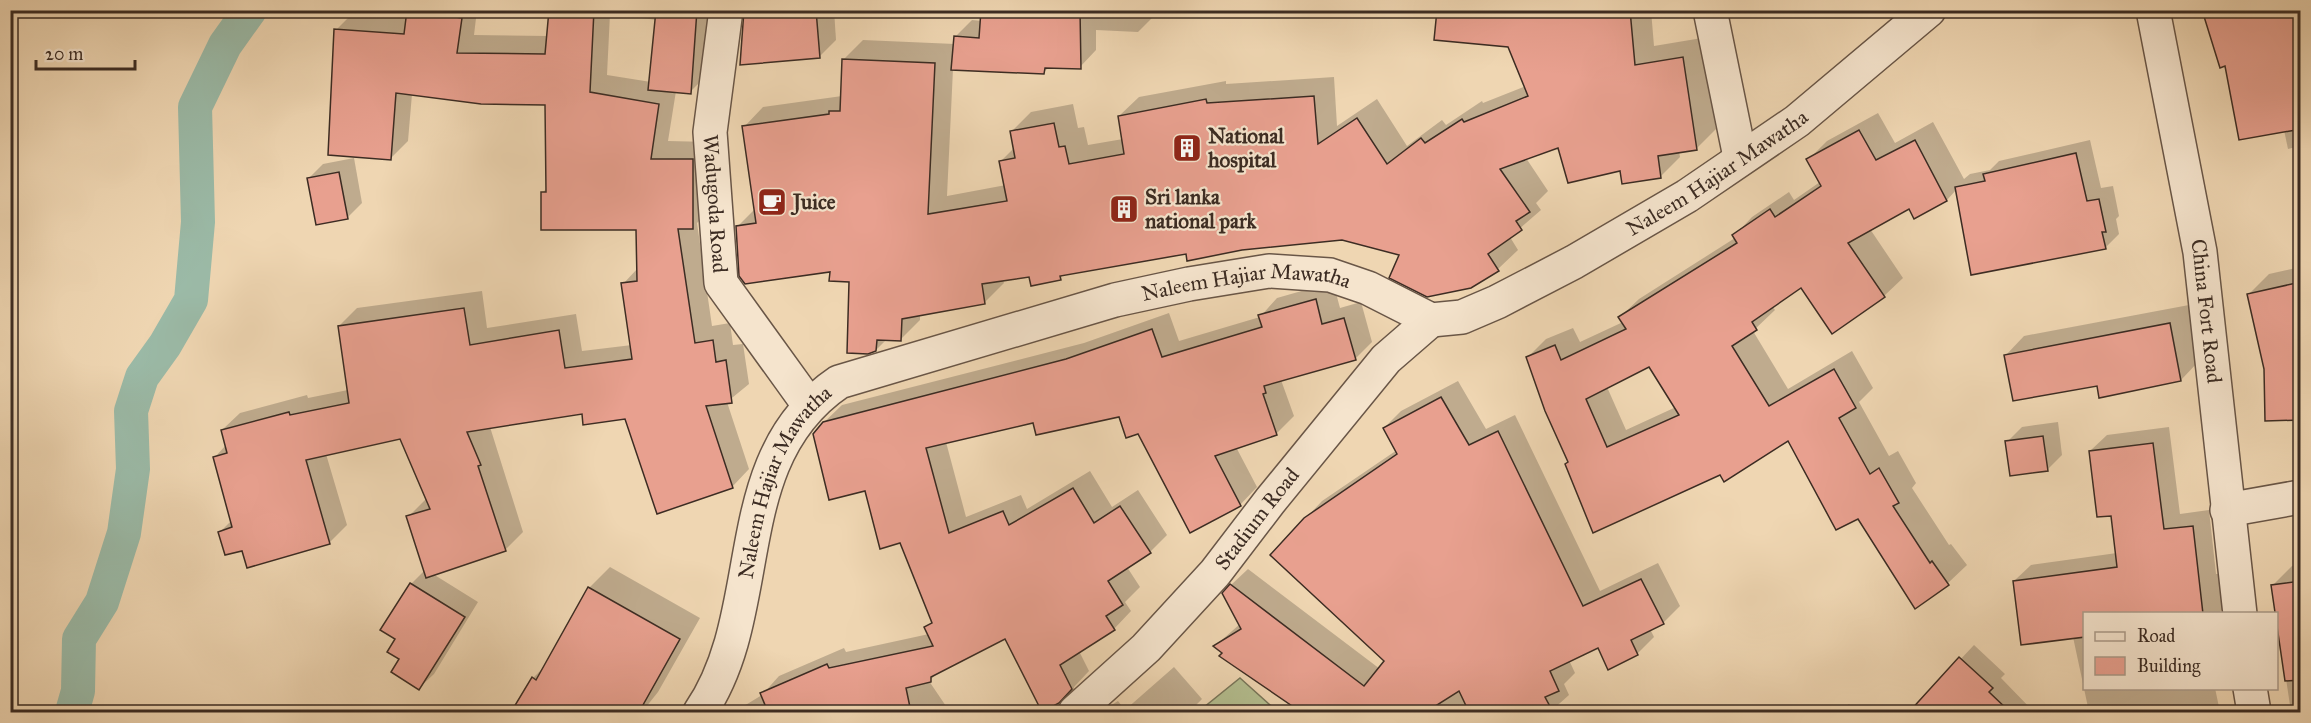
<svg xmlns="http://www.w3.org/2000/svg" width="2311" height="723" viewBox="0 0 2311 723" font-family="'IM FELL Great Primer',serif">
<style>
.green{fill:#b4bf90;stroke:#78765a;stroke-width:1.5}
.shadow{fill:#0003;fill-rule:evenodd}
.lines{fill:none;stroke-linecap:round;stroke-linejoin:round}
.canal{stroke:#9bbaa7;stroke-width:34}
.building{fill:#e8a08f;stroke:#3c2c23;stroke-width:1.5;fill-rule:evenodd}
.minor-casing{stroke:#695647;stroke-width:36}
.minor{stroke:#f5e4cd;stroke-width:33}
.labels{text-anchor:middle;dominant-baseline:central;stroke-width:4.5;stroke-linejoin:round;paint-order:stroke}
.poi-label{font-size:21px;font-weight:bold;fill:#3c2c23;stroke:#f5e4cd;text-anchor:start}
.street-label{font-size:21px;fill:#3c2c23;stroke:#f5e4cd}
</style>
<rect width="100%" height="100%" fill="#efd6b2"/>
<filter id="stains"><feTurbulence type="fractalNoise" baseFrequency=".00333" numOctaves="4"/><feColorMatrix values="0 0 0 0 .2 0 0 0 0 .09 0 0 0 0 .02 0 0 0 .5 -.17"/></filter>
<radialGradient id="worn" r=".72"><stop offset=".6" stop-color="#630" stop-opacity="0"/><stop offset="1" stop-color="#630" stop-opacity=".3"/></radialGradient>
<path class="green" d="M1240,678L1278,712H1198Z"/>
<g class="shadow">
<path d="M409,10H477L474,35L548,36L550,10H713L708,74L690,92L676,91L668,141L710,142V210L697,223L712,326L730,323L733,345L743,344L749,384L727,402L749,469L732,487L626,418L583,413L490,427L523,532L505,550L433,574L478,602L434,674L419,688L401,659L397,638L382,629L411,584L425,570L408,517L427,498L401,438L326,454L347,525L329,543L243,549L220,532L232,520L215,457L226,445L222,430L240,413L307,395L308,398L348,390L339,326L357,308L482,291L487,328L576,314L582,351L632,345L623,284L638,268V228L542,193L548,187L546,104L412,94L408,141L390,159L336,30L354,12L408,16ZM610,14L657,20L651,82L607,75Z"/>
<path d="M746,10H834L836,40L820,56Z"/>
<path d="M983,10H1154V16L1138,32L1096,30V50L1080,67H1049L1044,72L953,69L947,196L1006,185L1001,161L1014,148L1011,132L1031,112L1073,104L1078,128L1084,127L1088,145L1123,139L1119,116L1139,97L1226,81V84L1334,77L1337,126L1377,99L1407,146L1442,120L1446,125L1482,101L1483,103L1526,86L1509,45L1438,10H1651L1654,46L1702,38L1716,129L1696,149L1679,151L1680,157L1660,177L1621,169L1559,146L1526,158L1548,191L1536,203L1541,210L1510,237L1518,250L1498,269L1471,287L1401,254L1342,239L1187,252L1065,274L1060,278L1031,275L1003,280L1004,283L984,303L920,314V320L901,339H887L876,350L851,280L737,227L755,209L744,127L763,107L842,96L844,59L863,40L955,44V37L972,20L982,21Z"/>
<path d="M1320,10H1334L1322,16Z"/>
<path d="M1781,10H1815L1781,16Z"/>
<path d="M2300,10V146L2288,149L2284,130Z"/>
<path d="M1878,113L1895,143L1933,122L1964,179L1970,174L1990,170L1999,161L2090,140L2101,188L2113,186L2119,216L2116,219L2119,234L2105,248L1957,189L1947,200L1914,217L1909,207L1870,229L1903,278L1884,296L1801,285L1772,306L1775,310L1753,331L1788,389L1852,351L1873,388L1859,402L1889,456L1898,451L1916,483L1912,488L1949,545L1951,544L1967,565L1948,583L1915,607L1859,517L1788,439L1720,473L1570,461L1527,358L1546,339L1573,328L1580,342L1623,322L1620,317L1639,299L1735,238L1734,236L1752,217L1789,192L1794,200L1820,182L1808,160L1827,141ZM1650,365L1676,407L1626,430L1607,387Z"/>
<path d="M354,158L362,203L348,217L317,223L309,178L323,164Z"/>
<path d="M2300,267V418L2266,369L2248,295L2269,274Z"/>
<path d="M1333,282L1340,308L1361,302L1372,342L1355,359L1281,380L1294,416L1277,433L1236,447L1257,487L1240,505L1138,432L1120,415L1034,421L946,442L966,517L1021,495L1027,509L1090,471L1112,507L1138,490L1167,535L1150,552L1127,567L1140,587L1125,602L1131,611L1114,629L1079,651L1089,671L1074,687L1073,699L1086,712H1044L1006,637L941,670L929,681L950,712H734L762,695L779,676L844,648L846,652L929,634L926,628L933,621L901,542L866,489L818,428L842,405L1084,343L1169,313L1179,341L1260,317L1277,298Z"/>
<path d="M2189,305L2199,361L2181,380L2098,384L2006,355L2024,336Z"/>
<path d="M1458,381L1486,429L1515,415L1600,591L1658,563L1680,606L1663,623L1650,629L1654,637L1637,654L1598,646L1569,660L1575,673L1564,684L1569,695L1550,712H1431L1429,709L1423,712H1304L1221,656L1224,653L1215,646L1240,624L1231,585L1248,569L1380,669L1386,661L1305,519L1322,501L1397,450L1384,428L1401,411Z"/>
<path d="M2058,422L2062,455L2048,469L2007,442L2022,427Z"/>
<path d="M2169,427L2180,514L2209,510L2216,574H2222L2226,606L2218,614H2084V688H2215L2220,712H2089L2073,637L2014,581L2031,565L2117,553L2112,514L2090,451L2107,435Z"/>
<path d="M2300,564V712H2291L2272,586L2292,566Z"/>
<path d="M610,567L700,618L658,692L642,712H513L533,678L545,666L589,588Z"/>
<path d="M1974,645L2005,674L2001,678L2034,712H1916L1913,710Z"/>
<path d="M1174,667L1202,699L1189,712H1100L1118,701L1125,710Z"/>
<path d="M1849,704L1856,712H1839Z"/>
</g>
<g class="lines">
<path class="canal" d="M72,712L78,691L79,639L102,602L124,533L133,469L131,411L142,377L165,345L191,300L198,222L195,107L225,45L250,10"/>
</g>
<g class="building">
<path d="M407,10L462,18L457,53L545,54L549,10H594L590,92L659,104L651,159H693V229H678L695,343L713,340L716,362L726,360L732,403L706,406L733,488L657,514L625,419L583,425L582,414L467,432L481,465L478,466L506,551L426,578L406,516L430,509L400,439L306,460L330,544L247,568L242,551L225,555L218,532L232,527L213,457L227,453L221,430L289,412L290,415L349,403L338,326L464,308L470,345L559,330L565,368L632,359L621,283L637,281L636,230H541V192H546L545,105L481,104L396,93L391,160L328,155L334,29L404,34Z"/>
<path d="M656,10H697L691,94L648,90Z"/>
<path d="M744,10H816L820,58L740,65Z"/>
<path d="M981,10H1080L1081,69L1045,68L1044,74L951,70L954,36L979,38Z"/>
<path d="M1437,10L1503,15L1502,10H1630L1635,65L1683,57L1697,150L1658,156L1661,178L1622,184L1620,171L1568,183L1558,148L1500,169L1530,212L1516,221L1522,230L1488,254L1499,271L1471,288L1427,297L1389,278L1399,255L1342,240L1242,250L1187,261L1186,254L1060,276L1061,280L1031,286L1029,277L982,284L985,304L902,319L901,341L877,340L876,351L868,354L847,353L849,282L829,281L830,272L745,284L739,276L736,226L756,223L742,126L829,114V111H840L842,59L935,63L928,214L1007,201L999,161L1015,158L1010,131L1054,123L1059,147L1065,146L1069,164L1124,154L1118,116L1206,99L1207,103L1314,96L1318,144L1357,118L1387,164L1421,138L1425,143L1462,119L1464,122L1528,96L1508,47L1434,40Z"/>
<path d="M2202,10H2301V129L2239,140L2225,66L2220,68Z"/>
<path d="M1859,130L1876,160L1915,140L1947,201L1914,219L1909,209L1848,243L1885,297L1832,334L1801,288L1752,322L1757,330L1732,346L1769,406L1834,369L1856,408L1839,418L1870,474L1879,468L1899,503L1893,506L1930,563L1932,561L1949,585L1915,609L1858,519L1836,530L1788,441L1724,482L1720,475L1593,533L1565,464L1568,462L1545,411L1526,357L1555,345L1561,360L1626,329L1618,317L1737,243L1732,235L1770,209L1775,217L1821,186L1806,159ZM1649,367L1679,415L1607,447L1586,399Z"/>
<path d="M2076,153L2087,201L2099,199L2106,232H2102L2106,249L1971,275L1955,187L1985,181L1983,174Z"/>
<path d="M339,172L348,219L316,225L307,178Z"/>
<path d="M2301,282V420L2265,421L2264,369L2247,294Z"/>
<path d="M1316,299L1322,324L1344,318L1356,360L1264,386L1266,393L1263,394L1277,435L1215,456L1241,506L1190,533L1138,434L1126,438L1119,417L1036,435L1033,423L926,448L949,533L1003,511L1009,525L1073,488L1094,523L1120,506L1151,553L1108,581L1123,605L1106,616L1115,630L1060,665L1072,689L1059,703L1042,712L1005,639L931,677V682L906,688L911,712H768L760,693L827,664L829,668L933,646L924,627L932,623L900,543L880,549L865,491L829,500L813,434L823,422L1066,359L1152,329L1162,357L1262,327L1258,315Z"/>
<path d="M2170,323L2181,381L2099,398L2097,386L2013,401L2004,355Z"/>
<path d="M1441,397L1469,445L1498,431L1583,606L1641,579L1664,624L1631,640L1638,655L1608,670L1598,648L1550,671L1559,691L1545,697L1553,712H1469L1459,691L1426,712H1301L1219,656L1222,653L1213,646L1241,629L1222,593L1230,584L1364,686L1384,661L1270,555L1304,518L1397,454L1383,428Z"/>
<path d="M2043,436L2048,471L2010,476L2005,441Z"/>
<path d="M2153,443L2164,529L2193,526L2203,614H2085V637L2021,645L2013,581L2117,567L2111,516L2097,517L2089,451Z"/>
<path d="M2301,581V680L2285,681L2271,585Z"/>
<path d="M410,583L465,617L419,690L391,672L399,659L387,652L395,639L380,630Z"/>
<path d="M588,587L680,639L639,712H511L532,677L536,680Z"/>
<path d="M1959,657L1993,688L1989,692L2010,712H1909Z"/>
</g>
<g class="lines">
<g class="minor-casing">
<g id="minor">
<path id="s1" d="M726,10L710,132L721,283L809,405"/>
<path d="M1710,10L1740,157"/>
<path id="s2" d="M2153,10L2200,252L2240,614"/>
<path d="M2227,510L2300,497"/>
<path d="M2250,688L2254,712"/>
<path id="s3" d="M700,712C770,610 724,460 839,382L1115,300L1189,284L1269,271L1330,275L1368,288L1431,320L1462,317L1497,302L1574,262L1687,196L1797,121L1929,10"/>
<path id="s4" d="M1075,712L1146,648L1215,573L1270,501L1386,359L1431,320"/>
</g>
</g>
<use href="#minor" class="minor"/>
</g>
<defs>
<g id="building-square" transform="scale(1.5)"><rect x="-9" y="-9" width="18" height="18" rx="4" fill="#8f2418" stroke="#f5e4cd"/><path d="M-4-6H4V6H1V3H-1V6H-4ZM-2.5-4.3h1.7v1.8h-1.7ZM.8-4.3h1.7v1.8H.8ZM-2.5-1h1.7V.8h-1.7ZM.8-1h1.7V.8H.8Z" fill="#fff"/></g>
<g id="cafe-square" transform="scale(1.5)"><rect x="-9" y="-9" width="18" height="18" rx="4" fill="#8f2418" stroke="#f5e4cd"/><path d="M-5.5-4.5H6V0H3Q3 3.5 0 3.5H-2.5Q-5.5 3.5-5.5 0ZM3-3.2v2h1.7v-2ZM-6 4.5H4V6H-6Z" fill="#fff"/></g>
</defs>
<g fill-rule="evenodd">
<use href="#building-square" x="1187" y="148"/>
<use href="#cafe-square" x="772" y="202"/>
<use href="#building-square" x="1124" y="209"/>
</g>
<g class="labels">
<g class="poi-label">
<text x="1208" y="136">National<tspan x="1208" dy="24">hospital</tspan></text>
<text x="1145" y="197">Sri lanka<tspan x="1145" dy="24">national park</tspan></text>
<text x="793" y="202">Juice</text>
</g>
<g class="street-label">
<text stroke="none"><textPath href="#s3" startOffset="1308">Naleem Hajiar Mawatha</textPath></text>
<text stroke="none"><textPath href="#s1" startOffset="195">Wadugoda Road</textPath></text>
<text stroke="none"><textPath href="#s3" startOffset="788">Naleem Hajiar Mawatha</textPath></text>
<text stroke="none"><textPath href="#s2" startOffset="306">China Fort Road</textPath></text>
<text stroke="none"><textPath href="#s3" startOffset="248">Naleem Hajiar Mawatha</textPath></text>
<text stroke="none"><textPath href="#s4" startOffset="266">Stadium Road</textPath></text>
</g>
</g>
<rect width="2311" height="723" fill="none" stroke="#efd6b2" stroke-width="36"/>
<rect x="12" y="12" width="2287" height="699" fill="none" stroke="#3c2c23" stroke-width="3"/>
<rect x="18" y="18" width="2275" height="687" fill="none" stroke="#3c2c23" stroke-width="1.5"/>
<rect x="2083" y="612" width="195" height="78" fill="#f5e4cd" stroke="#ab9a89" stroke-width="1.5"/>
<rect x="2095" y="632" width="30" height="9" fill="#f5e4cd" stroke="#ab9a89" stroke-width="1.5"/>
<text x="2137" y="642" font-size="18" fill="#3c2c23">Road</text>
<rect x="2095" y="657" width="30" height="18" fill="#e8a08f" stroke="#ab9a89" stroke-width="1.5"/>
<text x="2137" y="672" font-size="18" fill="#3c2c23">Building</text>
<path d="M36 60v9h99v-9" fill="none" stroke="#3c2c23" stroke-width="3"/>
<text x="45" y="60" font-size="18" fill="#3c2c23" stroke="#f5e4cd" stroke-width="4.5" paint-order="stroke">20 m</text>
<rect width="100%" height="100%" filter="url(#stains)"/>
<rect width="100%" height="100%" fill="url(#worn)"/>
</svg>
